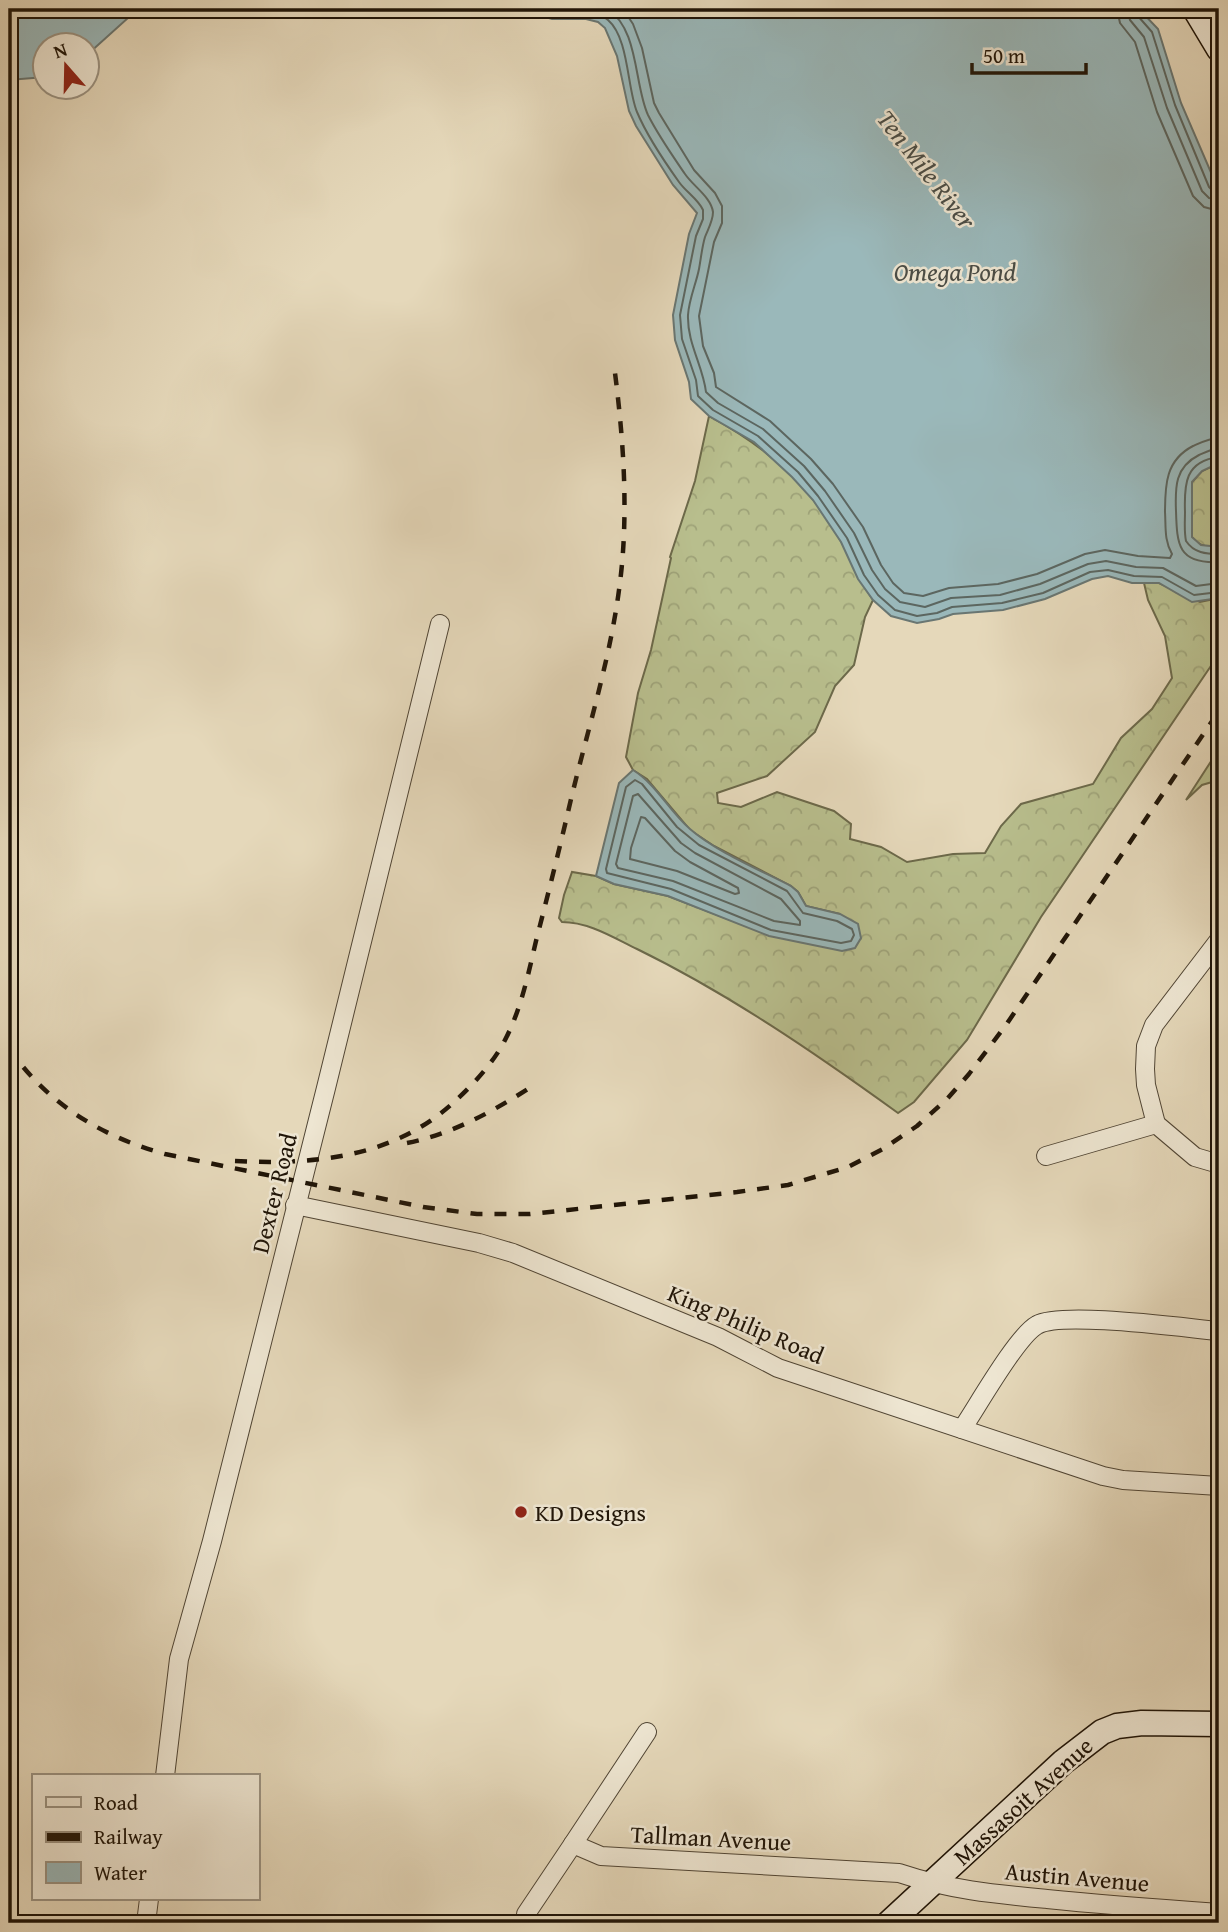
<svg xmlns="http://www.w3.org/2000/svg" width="1228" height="1932" viewBox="0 0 1228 1932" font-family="'Gentium Book Plus',serif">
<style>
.forest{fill:url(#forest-crowns);stroke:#6c694a;stroke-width:2}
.water{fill:#9ab8ba;stroke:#697672;stroke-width:2}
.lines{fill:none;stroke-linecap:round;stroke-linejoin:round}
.shore{stroke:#5c6660;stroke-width:2}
.street-casing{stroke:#504534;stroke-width:20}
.secondary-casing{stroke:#1f1407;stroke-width:27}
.street{stroke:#eee6d2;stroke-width:18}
.secondary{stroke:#eee6d2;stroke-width:24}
.rail{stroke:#1f1407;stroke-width:4.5;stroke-dasharray:12 12;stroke-linecap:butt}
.poi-dot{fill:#8f2418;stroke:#eee6d2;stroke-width:2.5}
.labels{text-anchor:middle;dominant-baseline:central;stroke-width:5;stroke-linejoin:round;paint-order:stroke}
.street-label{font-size:24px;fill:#1f1407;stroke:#eee6d2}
.poi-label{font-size:24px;fill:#1f1407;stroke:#eee6d2;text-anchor:start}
.water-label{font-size:26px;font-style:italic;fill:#4a4d46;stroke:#eee6d2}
</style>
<defs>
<pattern id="forest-crowns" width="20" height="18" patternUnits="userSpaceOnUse" patternTransform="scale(1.75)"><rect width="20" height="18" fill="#b8be8d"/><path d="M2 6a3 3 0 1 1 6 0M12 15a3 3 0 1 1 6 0" fill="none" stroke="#9ea278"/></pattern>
</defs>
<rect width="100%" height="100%" fill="#e5d8ba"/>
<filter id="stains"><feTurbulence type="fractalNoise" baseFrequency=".00286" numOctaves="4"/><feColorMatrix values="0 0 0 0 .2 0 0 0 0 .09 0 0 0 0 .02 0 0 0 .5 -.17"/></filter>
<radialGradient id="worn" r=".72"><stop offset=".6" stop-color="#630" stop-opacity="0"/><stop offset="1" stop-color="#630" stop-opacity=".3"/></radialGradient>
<g class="forest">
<path d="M709,416C764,445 812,487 842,543C852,562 860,581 873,600L865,617L854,665L835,686L815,732L767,776L717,793L718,803L741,807L777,792L834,811L851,824L850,839L881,847L907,862L953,854L985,853L1001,826L1021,804L1093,784L1121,738L1152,709L1172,678L1165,636L1148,600L1144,583H1159L1200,602L1219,598V654L1041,917L967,1040L914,1102L898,1113C815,1053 729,994 637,949C614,938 589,922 562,922L559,918L564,895L572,872L596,876L614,884L668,896L733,921L840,914L806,906L798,892L791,886L714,846L690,830L647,779L633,770L626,757L638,693L651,650L671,558L670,557L695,481Z"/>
<path d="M1219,463V547C1208,547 1199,547 1192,537V482L1202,471Z"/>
<path d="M1219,749V780L1202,785L1186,800Z"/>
</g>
<g class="water">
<path d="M9,9H143L129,17L88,54V46H46L45,77L9,80Z"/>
<path d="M519,9H1139L1158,29L1181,103L1219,191V463L1202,471L1192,482V537L1201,545L1219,547V598L1192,602L1159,583H1132L1108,576L1092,579L1045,599L1003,610L953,614L939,619L917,623L891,616L873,600L858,579L841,542L813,500L792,477L754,442L709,416L691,399L689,382L675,340L673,315L689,234L697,213L673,185L636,126L629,111L617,56L605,28L598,22L586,19H552Z"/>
<path d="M633,770C657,785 669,811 690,829C715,851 760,870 791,886L798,892L806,906L840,914L858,924L861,938L855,948L842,951L769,936L668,896L614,884L596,876L619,783Z"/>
</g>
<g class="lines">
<g class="shore">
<path d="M539,9C559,13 592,6 608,20C629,38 627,88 637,112C647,136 664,161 679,182C686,192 698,199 703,210V219L696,236L680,315L682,339L696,380L698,396L713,410L758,436L798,472L818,496L847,538L864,575L878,595L895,610L917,616L937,613L952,607L1002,603L1043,593L1090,572L1108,570L1134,576L1162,577L1194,595L1219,592"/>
<path d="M607,9C639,28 634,85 648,115C658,135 672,155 685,174C693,186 711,197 713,212C713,221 708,229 705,237C702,247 701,258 699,269C696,284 689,299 688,315C687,343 703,366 706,392L718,403L763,429L804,466L825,491L854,533L872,570L885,589L900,602L925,607L951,598L1000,595L1040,584L1088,564L1106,561L1136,567L1163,568L1196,586L1219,583"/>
<path d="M623,9L633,24L642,48L654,103L659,113L694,170L715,193L722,206V223L714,242L699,316L703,346L714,373L716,387L770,421L811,459L833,484L863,527L881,565L893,583L904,593L923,596L949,588L998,584L1037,574L1085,554L1105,550L1138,556L1170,558L1172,554C1164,540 1166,527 1165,512C1165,484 1166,460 1193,446C1202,442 1210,438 1219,438"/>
<path d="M1117,9L1120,23L1135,42L1157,112L1193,196L1204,207L1219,211"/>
<path d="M1127,9L1130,20L1144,37L1167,108L1202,191L1209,198L1219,200"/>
<path d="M1136,9L1137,15L1152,32L1175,105L1209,187L1213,191L1219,192"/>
<path d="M1219,448C1212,449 1206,452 1199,455C1175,467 1175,487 1176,511C1177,545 1178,564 1219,562"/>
<path d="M1219,457C1185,461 1184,484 1185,512C1185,522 1184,531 1186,541C1194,553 1206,554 1219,554"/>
<path d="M635,780L642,784L677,827L699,845L787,891L803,913L837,921L852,929L854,935L851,941L841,943L771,930L671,889L607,873L606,869L626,787Z"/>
<path d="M638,794L681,843L695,853L781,899L800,921V925L774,921L673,881L618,868L616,864L633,796Z"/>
<path d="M641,817L645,818L675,851L690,862L738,888L739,893L735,894L677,871L630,859L631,848Z"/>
</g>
<g class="street-casing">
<g id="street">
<path d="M1219,940L1154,1025L1146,1046L1145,1069L1146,1085L1156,1124L1195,1157L1219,1164"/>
<path d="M1046,1156L1156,1124"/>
<path d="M295,1205L479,1243L513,1253L718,1337L778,1368L1103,1476L1123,1480L1219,1486"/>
<path d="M962,1429C977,1407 1017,1336 1037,1325C1061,1311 1185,1328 1219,1331"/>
<path d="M165,1776L179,1659L212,1541L326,1088L440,624"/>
<path d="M573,1844L647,1732"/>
<path d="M526,1914L573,1844L601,1856L899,1873C950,1890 994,1894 1047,1899C1105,1905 1162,1909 1219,1913"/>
<path d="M146,1923L149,1899"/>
</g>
</g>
<g class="secondary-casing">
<g id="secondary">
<path d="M1195,9L1219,49"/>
<path d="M889,1923L1063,1762L1102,1732L1117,1726L1142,1723L1219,1724"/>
</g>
</g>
<use href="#street" class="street"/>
<use href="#secondary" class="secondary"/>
<g class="rail">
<path d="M9,1048C46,1103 102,1137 165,1154L423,1207L477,1214H530L737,1192L788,1185L848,1167L883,1149L917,1126L947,1099L969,1074L1006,1025L1219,711"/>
<path d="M407,1143C452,1134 492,1112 531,1087"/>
<path d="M235,1161C314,1165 392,1158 453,1103C472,1086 493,1063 504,1042C521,1010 528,975 536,941C547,898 558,855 568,812C585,738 609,665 619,590C629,519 624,444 615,373"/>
</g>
</g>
<circle class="poi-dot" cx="521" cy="1512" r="7"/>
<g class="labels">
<g class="street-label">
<text transform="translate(274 1193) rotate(-76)">Dexter Road</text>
<text transform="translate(746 1324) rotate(23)">King Philip Road</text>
<text transform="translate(1023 1801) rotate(-42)">Massasoit Avenue</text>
<text transform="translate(711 1838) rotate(3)">Tallman Avenue</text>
<text transform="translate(1077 1877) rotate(5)">Austin Avenue</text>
</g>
<g class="poi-label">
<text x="535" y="1512">KD Designs</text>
</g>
<g class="water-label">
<text transform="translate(927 169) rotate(52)">Ten Mile River</text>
<text x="955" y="271">Omega Pond</text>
</g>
</g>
<rect width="1228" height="1932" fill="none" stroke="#e5d8ba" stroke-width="35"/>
<rect x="10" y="10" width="1207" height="1911" fill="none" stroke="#1f1407" stroke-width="3.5"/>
<rect x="18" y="18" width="1193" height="1897" fill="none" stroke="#1f1407" stroke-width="2"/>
<rect x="32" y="1774" width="228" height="126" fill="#eee6d2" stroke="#9b9281" stroke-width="2"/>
<rect x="46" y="1797" width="35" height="10" fill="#eee6d2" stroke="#9b9281" stroke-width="2"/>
<text x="94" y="1810" font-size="21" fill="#1f1407">Road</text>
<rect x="46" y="1832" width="35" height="10" fill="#1f1407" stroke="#9b9281" stroke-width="2"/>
<text x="94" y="1844" font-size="21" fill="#1f1407">Railway</text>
<rect x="46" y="1862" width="35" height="21" fill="#9ab8ba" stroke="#9b9281" stroke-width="2"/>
<text x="94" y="1880" font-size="21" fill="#1f1407">Water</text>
<g transform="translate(66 66) rotate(340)"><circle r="33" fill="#eee6d2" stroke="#9b9281" stroke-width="2"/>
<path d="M0-5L12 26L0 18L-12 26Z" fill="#8f2418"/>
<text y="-10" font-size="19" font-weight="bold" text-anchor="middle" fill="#1f1407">N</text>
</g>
<path d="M972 63v10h114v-10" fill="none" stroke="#1f1407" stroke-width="3.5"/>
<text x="983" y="63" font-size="21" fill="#1f1407" stroke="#eee6d2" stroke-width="5" paint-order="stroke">50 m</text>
<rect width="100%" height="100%" filter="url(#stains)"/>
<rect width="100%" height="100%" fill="url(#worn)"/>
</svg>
